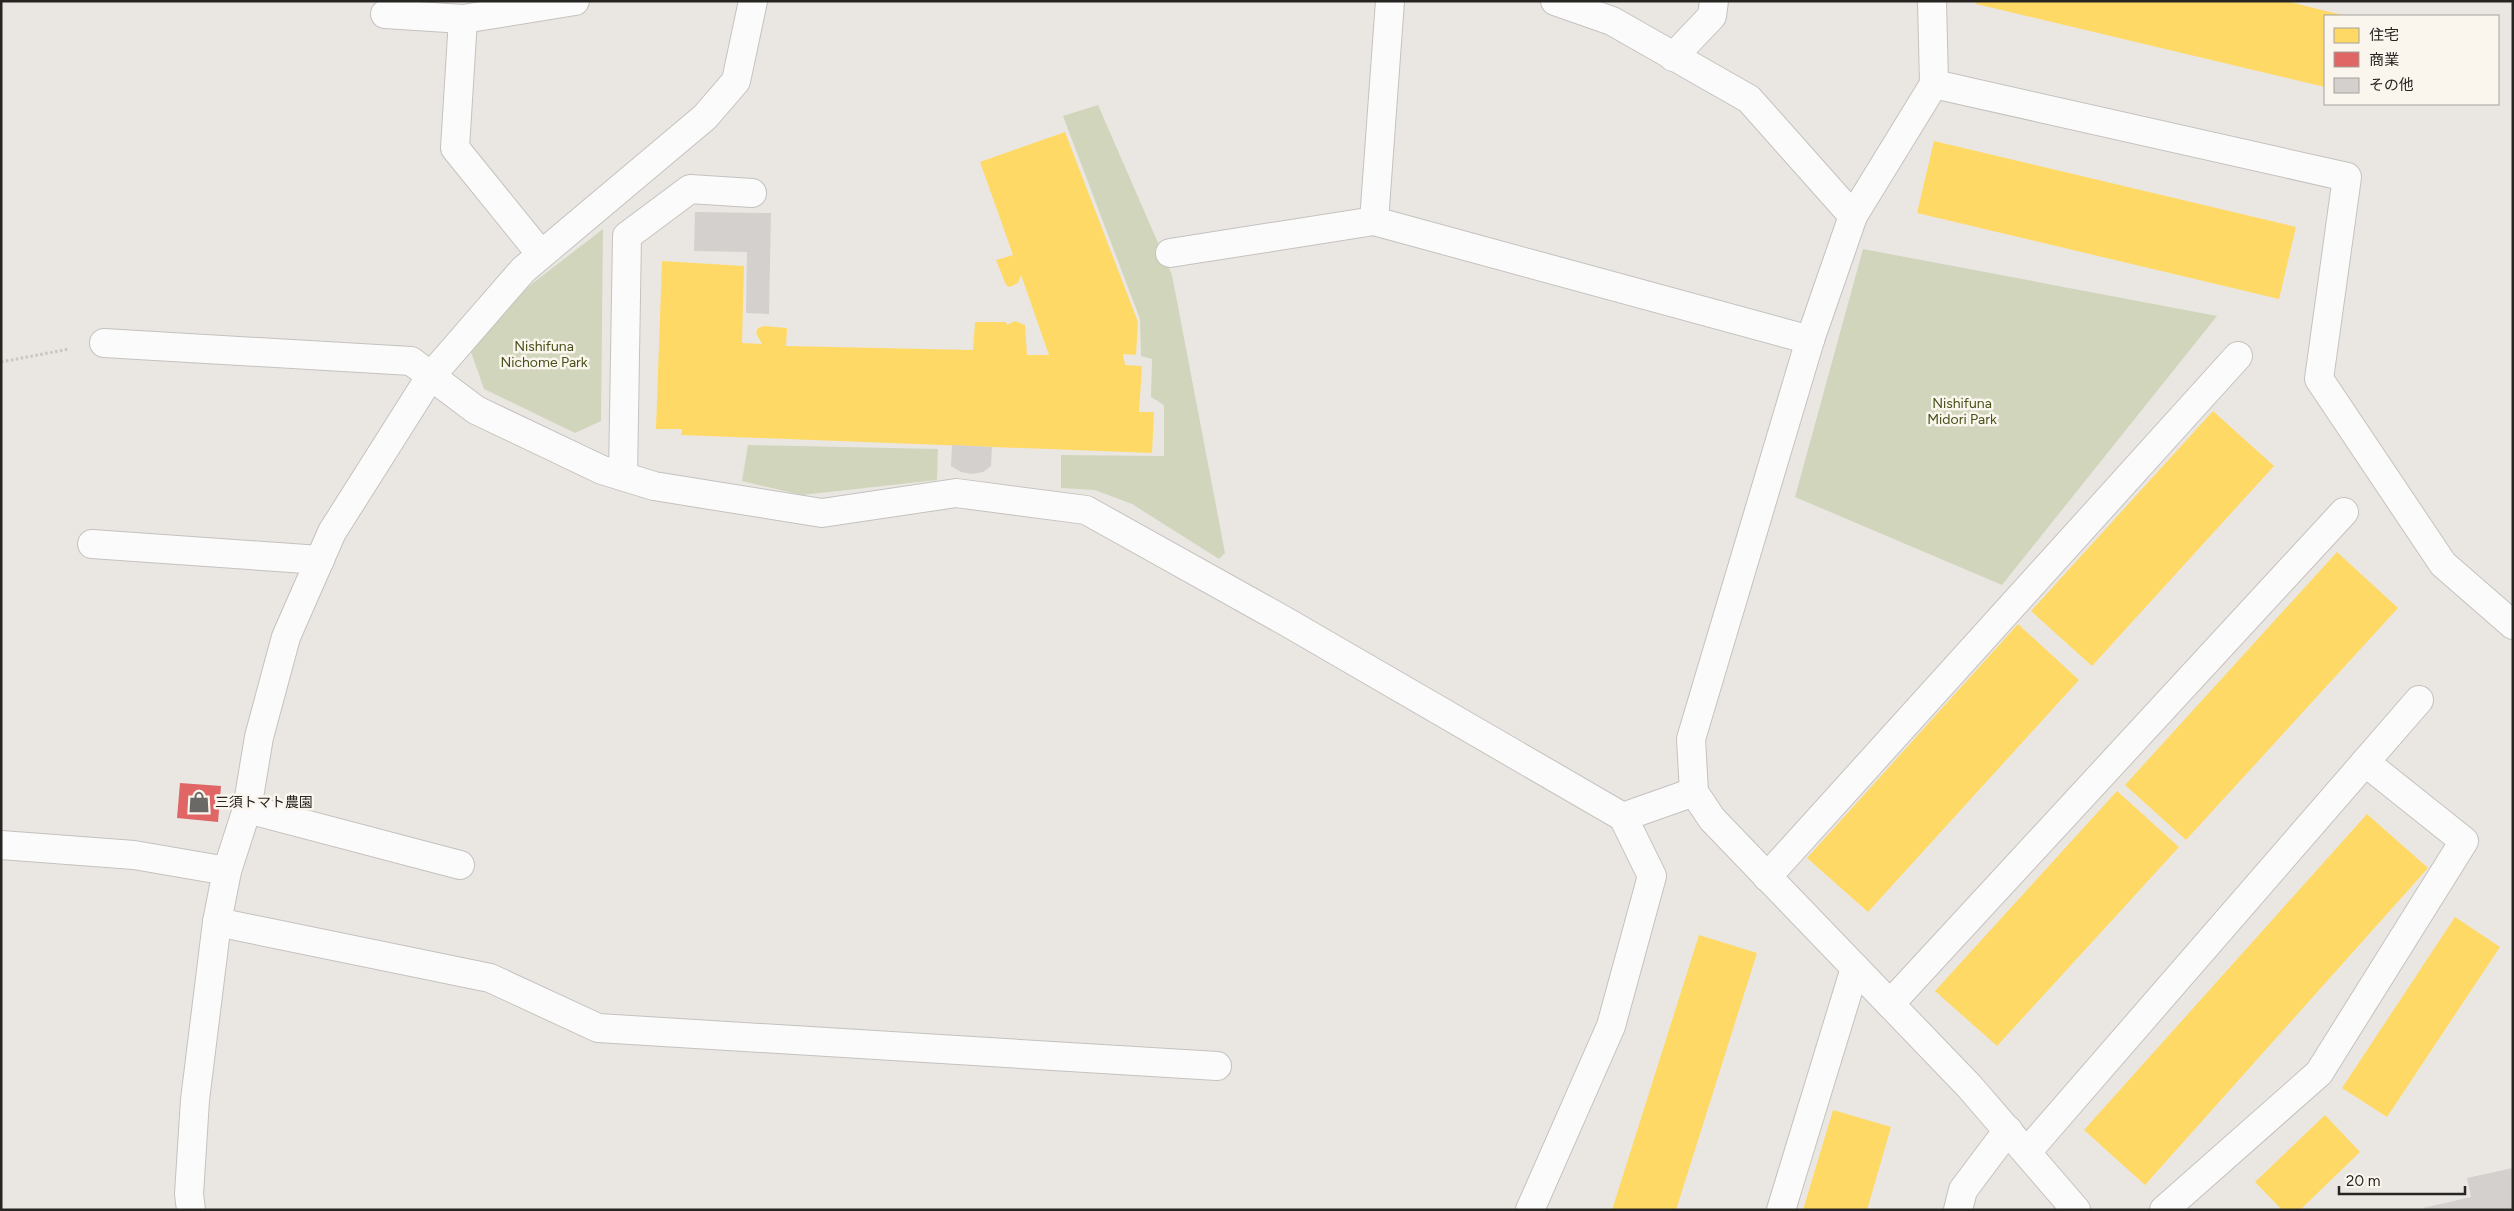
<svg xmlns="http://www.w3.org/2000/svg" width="2514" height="1211" viewBox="0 0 2514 1211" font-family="Figtree,'Noto Sans JP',sans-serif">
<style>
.green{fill:#d1d5bc}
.homes{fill:#ffd966}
.shops{fill:#e06666}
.building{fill:#d3d0ce}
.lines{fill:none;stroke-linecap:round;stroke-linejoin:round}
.minor-casing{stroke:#c4c2bf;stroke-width:30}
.path{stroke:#c8c7c5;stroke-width:3;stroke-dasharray:2.5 2.5;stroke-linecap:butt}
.minor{stroke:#fcfbfb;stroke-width:28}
.labels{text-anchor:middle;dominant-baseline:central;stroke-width:5;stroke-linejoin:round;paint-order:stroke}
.park-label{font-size:14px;fill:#465019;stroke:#faf5ed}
.poi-label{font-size:14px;fill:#272522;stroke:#faf5ed;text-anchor:start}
</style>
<rect width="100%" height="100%" fill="#eae7e3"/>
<g class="green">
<path d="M1098,105L1172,275L1225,553L1219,559L1132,504L1095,490L1061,488V455L1164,456V405L1151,397L1152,359L1141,356L1140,319L1063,116Z"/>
<path d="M603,229L601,421L575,433L484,389L470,349L529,286Z"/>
<path d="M1863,249L2217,316L2002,585L1795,497Z"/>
<path d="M748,445L938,449L937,480L802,495L742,481Z"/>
</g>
<g class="homes">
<path d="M1976,1H2286L2346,16H2325V87L1976,4Z"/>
<path d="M1065,132L1138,322L1136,355L1123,354L1125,365L1142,366L1139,412H1154L1152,453L681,435L682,429H656L662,261L744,266L742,343L762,344L756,333L758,328L764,326L787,328L786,346L973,350L975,322H1006L1007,325L1015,321L1025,325L1027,355H1049L1021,275L1018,283L1010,287L1006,285L996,260L1013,255L980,162Z"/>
<path d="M1934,141L2296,227L2279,299L1917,213Z"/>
<path d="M2213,411L2274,466L2092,666L2031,611Z"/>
<path d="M2337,552L2398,608L2186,840L2125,785Z"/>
<path d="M2018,624L2079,680L1868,912L1807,858Z"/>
<path d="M2117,791L2179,847L1997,1046L1935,991Z"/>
<path d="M2367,814L2428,868L2145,1185L2084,1130Z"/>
<path d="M2455,917L2500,947L2387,1117L2342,1088Z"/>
<path d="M1699,935L1757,953L1676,1210H1612Z"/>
<path d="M1833,1110L1891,1127L1867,1210H1803Z"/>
<path d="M2325,1115L2360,1152L2300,1210H2282L2255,1182Z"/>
</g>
<path class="shops" d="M180,783L221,786L218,822L177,818Z"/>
<g class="building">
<path d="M695,212L771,213L769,314L746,313L747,252L694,251Z"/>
<path d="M952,445L992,447L991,466L983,472L972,474L961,472L951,466Z"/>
<path d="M2513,1168V1210H2424L2423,1208L2471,1197L2467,1178Z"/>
</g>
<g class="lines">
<g class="minor-casing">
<g id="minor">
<path d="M1555,1L1612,21L1749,99L1853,216"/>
<path d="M1932,1L1934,84L1853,216L1810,340L1691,739L1694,792L1712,819L1969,1086L2076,1210"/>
<path d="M385,14L463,19L575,1"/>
<path d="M463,19L455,148L540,253"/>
<path d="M1673,57L1712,16L1714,1"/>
<path d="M1934,84L2347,177L2319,379L2443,564L2513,625"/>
<path d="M1374,221L1390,1"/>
<path d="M1170,253L1374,221L1810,340"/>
<path d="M104,343L411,361L476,410L602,470L654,486L822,513L956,493L1086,510L1285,621L1623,817L1694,792"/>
<path d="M623,476L627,236L690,189L752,193"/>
<path d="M92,544L320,560"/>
<path d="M247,809L460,865"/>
<path d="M1,845L134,855L227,871"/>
<path d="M1767,877L2238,356"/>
<path d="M217,922L490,978L598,1028L1217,1066"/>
<path d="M1890,1004L2344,512"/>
<path d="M2027,1152L2419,700"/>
<path d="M191,1210L189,1194L195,1100L217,922L227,871L247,809L259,737L286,637L332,532L430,377L523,270L705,117L736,81L753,1"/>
<path d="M1530,1210L1611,1026L1652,876L1623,817"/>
<path d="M1781,1210L1855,968"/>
<path d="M1958,1210L1963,1190L2008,1130"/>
<path d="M2164,1210L2319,1073L2464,841L2365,762"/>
</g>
</g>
<path class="path" d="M1,362L69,349"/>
<use href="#minor" class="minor"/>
</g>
<defs>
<g id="shop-bare" transform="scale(1.725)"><path d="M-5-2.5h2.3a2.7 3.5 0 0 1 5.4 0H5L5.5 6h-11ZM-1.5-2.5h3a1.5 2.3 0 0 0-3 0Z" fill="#6b6966" stroke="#faf5ed" stroke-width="2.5" paint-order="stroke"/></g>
</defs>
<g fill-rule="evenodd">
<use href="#shop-bare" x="199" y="802"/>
</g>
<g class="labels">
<g class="park-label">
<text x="544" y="346">Nishifuna<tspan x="544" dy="16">Nichome Park</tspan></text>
<text x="1962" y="403">Nishifuna<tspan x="1962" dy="16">Midori Park</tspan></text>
</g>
<g class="poi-label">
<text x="215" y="802">三須トマト農園</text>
</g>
</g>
<rect width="2514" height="1211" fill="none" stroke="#272522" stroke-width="5"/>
<rect x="2324" y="15" width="175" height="90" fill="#faf5ed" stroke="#a6a29c"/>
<rect x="2334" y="28" width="25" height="15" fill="#ffd966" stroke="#a6a29c"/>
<text x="2369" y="40" font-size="15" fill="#272522">住宅</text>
<rect x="2334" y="52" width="25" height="15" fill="#e06666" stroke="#a6a29c"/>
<text x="2369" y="65" font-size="15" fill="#272522">商業</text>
<rect x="2334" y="78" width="25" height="15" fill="#d3d0ce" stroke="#a6a29c"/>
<text x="2369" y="90" font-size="15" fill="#272522">その他</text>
<path d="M2339 1186v8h126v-8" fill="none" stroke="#272522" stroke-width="2.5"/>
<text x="2346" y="1186" font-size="15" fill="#272522" stroke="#faf5ed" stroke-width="4" paint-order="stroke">20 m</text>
</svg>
